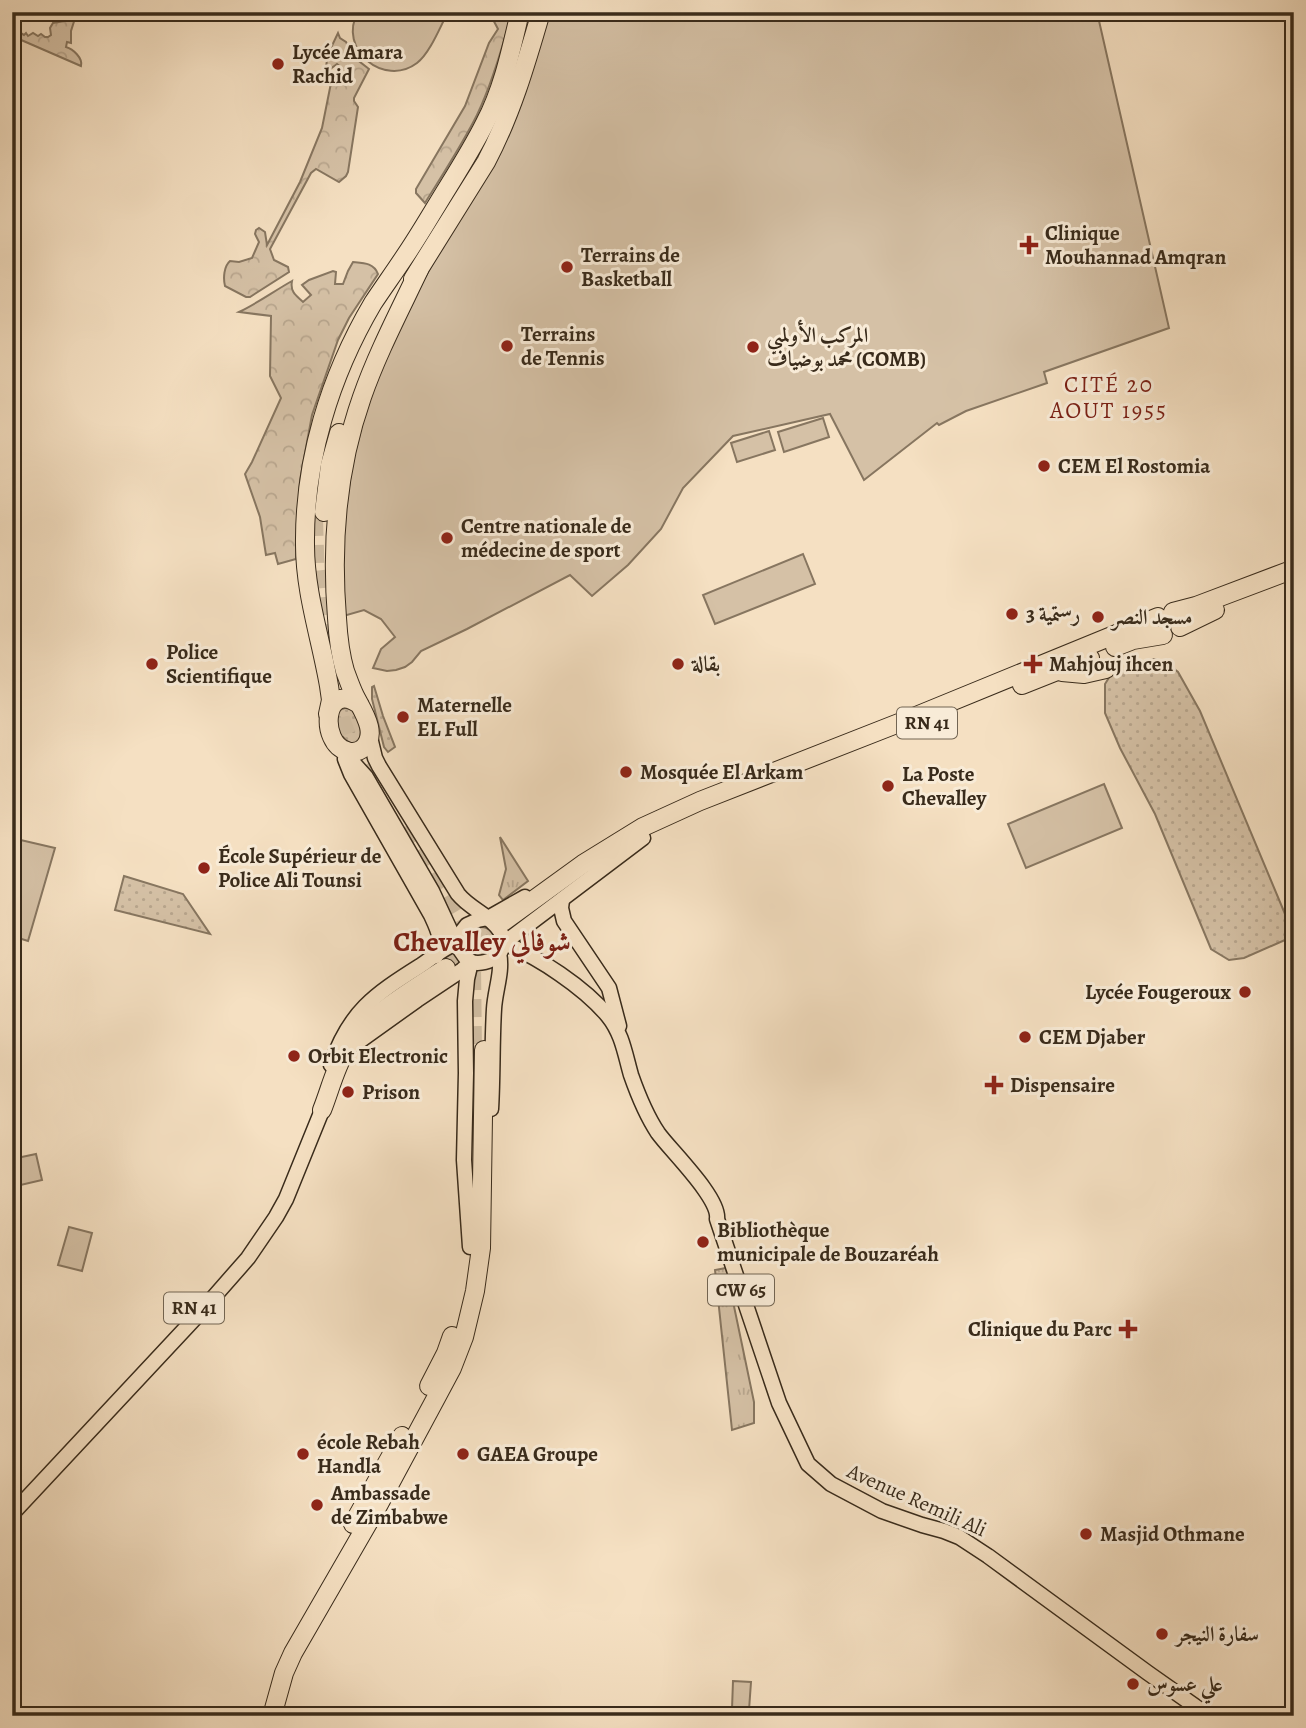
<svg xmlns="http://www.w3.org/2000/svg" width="1306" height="1728" viewBox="0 0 1306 1728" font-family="Alegreya,Amiri,serif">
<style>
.grass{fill:url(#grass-tufts);stroke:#877660;stroke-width:2}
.forest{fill:url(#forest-crowns);stroke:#877660;stroke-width:2}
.park{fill:url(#park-dots);stroke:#877660;stroke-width:2}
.pitch{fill:#d5c1a6;stroke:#877660;stroke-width:2}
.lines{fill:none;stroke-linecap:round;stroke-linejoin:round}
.highway-tunnel{stroke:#cfbca1;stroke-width:18;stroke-dasharray:18 9;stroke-linecap:butt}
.major-casing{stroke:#392b1b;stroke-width:17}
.highway-casing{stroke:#392b1b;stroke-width:20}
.major{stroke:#f5e0c2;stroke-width:14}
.highway{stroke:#f5e0c2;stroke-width:18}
.poi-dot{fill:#8f2418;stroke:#f8ebd7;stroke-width:2.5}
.labels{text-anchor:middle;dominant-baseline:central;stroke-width:6;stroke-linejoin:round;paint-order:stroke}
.shield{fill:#f8ebd7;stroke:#726553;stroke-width:2}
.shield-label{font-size:19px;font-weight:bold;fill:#392b1b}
.poi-label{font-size:21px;font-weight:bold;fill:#392b1b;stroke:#f8ebd7;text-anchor:start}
.street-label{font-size:21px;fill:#392b1b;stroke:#f8ebd7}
.neighbourhood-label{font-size:23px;letter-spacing:2px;fill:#7a1f14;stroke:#f8ebd7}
.district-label{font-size:28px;font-weight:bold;fill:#7a1f14;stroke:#f8ebd7}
</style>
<defs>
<pattern id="grass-tufts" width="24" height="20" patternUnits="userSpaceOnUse" patternTransform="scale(1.75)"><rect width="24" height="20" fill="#d5c1a6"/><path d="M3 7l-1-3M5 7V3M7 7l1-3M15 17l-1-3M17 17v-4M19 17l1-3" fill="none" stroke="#b8a68e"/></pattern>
<pattern id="forest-crowns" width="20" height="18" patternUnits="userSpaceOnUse" patternTransform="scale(1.75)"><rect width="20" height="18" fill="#d5c1a6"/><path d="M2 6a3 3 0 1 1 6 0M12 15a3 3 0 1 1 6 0" fill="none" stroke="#b8a68e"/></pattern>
<pattern id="park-dots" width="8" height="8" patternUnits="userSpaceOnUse" patternTransform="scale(1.75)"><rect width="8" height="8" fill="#d5c1a6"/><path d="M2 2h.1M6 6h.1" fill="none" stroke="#b8a68e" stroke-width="1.8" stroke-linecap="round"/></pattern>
</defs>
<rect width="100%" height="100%" fill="#f5e0c2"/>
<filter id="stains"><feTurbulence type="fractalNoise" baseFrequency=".00286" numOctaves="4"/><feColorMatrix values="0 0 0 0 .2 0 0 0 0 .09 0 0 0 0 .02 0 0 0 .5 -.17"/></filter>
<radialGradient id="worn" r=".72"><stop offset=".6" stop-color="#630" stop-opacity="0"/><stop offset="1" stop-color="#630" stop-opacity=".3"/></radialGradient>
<g class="grass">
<path d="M500,837L528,881L503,900L499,895L506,869Z"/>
<circle cx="481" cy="941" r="14"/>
<path d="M726,1268L754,1402V1423L732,1430L715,1270Z"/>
</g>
<g class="forest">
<path d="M12,12H21C13,20 14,30 24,35L26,33L28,36L33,33L38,36L41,34L45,37H48L51,35L50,28L53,23L64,21L59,15L60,13L77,12L71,31V43L67,42L66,47C73,49 83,58 81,66L12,36Z"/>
<path d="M489,12H512C503,46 492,84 477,115C462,145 443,174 425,203L416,193V189L465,106L489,43L498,29Z"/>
<path d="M338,33L340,38L346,42L355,58L369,69L354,98V101L358,107L348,172L346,176L339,182L316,169L311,173L270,249L274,260L288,267L289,272L250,297H246L225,286C223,278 224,266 230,261L239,262L252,258L259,242L255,234L256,230L259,228L265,232L267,245L300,182L322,128L331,83L339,73L341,67L337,64L325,73L328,54Z"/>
<path d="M353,262C364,263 374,263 378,274L349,318L338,340L312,415L300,480L296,559L278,564L275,553L266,555L260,517L245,474L252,462L281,398L270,376L271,316L239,312C258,303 274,291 292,281C290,291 295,295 303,302L311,295L302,285L309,280L333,271L336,272L335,284H343L348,271Z"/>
</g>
<g class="park">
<path d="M1154,659L1165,662L1178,672L1200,711L1285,914L1294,929V936L1244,958L1229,960L1211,949L1155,814L1120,748L1105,713V684L1110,676Z"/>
<path d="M374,686L383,716L395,747L388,752L384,747L372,699V687Z"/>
<path d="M348,707C358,714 364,729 359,741L354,745C339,738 336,728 338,712L342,709Z"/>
<path d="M124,876L183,894L210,934L115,910Z"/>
</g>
<g class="pitch">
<path d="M358,12H448C440,27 430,53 417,63C384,88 337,49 358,12Z"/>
<path d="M548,12H1097L1169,328L1044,372L1047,383L966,411L939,425L937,423L864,480L830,414L733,436L683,488L661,529L628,565L592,596L570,575L467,629L421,651L412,662L405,667L396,670L387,671L373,668L381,649L395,637L381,619L364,610L340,617L339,559L358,422L408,308L447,238Z"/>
<path d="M823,418L829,437L784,452L778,432Z"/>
<path d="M769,431L775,450L737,462L731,443Z"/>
<path d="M803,554L815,584L715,624L703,595Z"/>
<path d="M1104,784L1122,828L1026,868L1008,824Z"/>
<path d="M12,838L55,848L28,941L12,936Z"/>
<path d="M36,1154L42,1180L12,1187V1159Z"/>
<path d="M69,1227L92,1233L82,1271L58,1265Z"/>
<path d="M733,1681L751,1682L749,1710L732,1709Z"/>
</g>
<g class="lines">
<g class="highway-tunnel">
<path d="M314,518L316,584"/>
<path d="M323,570L327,610L333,643"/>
<path d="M335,691L341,719L347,735L376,783"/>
<path d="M403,828C414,847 426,866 437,885C453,910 471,934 472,965L473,1051"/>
<path d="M446,968L507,928"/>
</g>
<g class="major-casing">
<g id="major">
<path d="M369,733L375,758L379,766L458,894C470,909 490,915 500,931C512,951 489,967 471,962"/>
<path d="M340,748L366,777L432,891L458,947L465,957L471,962"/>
<path d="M345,759L351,774L431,915C437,928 445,943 436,956"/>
<path d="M562,900L561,908L564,921L609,988L619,1026"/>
<path d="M457,943L460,934L467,925L478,920L488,918L525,897"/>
<path d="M504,943C538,957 584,987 608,1016C622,1033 625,1054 631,1075C638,1095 646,1115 658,1133C671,1151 720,1198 717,1219L779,1403L808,1464L831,1484L882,1511L922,1525L944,1531L959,1537L988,1556L1148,1673L1209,1716"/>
<path d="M504,943L643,838"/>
<path d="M361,1040L417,1000L462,970L471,962"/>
<path d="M331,1065C349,1012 374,995 420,966C432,958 443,948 457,943"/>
<path d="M491,1109C493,1075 492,1042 494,1009C495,990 503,972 499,953"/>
<path d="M470,1247L464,1160L466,1073L465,1001L467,979L471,962"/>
<path d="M12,1514L198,1315L248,1258L276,1217L286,1199L325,1103"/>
</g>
</g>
<g class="highway-casing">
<g id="highway">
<path d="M413,279L486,162C511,115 526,64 541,12"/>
<path d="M324,512L330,465L339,433"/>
<path d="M1173,612L1196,606L1294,569"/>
<path d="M1180,627L1215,610"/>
<path d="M1115,647L1133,640L1163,635"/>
<path d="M1062,672L1084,674L1106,669"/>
<path d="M1022,685L1090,658"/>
<path d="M360,705C323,678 319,744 347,751C352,753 357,752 362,749C380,735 362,710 355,696C351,688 348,679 345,671C340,654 338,636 337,618C331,544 337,468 362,397C377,354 399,312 419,270"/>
<path d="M328,714L331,700L329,686C321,639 305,593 305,545C304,460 330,376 373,303C383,288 393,274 403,259C419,236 433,211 448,187C461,166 474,145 485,123C503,89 511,50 520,12"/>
<path d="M503,922L583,864L643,827L700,801L904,721L1158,617"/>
<path d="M322,1110C330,1090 335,1068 346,1050C367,1015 413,990 446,968"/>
<path d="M429,1386L446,1353L452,1336"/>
<path d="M353,1524L402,1436"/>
<path d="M272,1716L284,1673L293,1653L379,1504L436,1398L452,1368L464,1337L475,1291L481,1248L484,1050"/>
</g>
</g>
<use href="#major" class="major"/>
<use href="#highway" class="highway"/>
</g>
<g class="poi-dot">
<circle cx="278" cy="64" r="7"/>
<path d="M1025.5 234.5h7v7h7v7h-7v7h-7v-7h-7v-7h7z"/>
<circle cx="567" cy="267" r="7"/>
<circle cx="507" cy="346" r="7"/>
<circle cx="753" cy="347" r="7"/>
<circle cx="1044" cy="466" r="7"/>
<circle cx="447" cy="538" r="7"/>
<circle cx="1012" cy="614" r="7"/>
<circle cx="1098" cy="617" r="7"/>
<circle cx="152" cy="664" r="7"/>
<circle cx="678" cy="664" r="7"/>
<path d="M1029.5 653.5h7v7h7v7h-7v7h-7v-7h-7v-7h7z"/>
<circle cx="403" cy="717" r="7"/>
<circle cx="626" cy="772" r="7"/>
<circle cx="888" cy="786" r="7"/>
<circle cx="204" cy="868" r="7"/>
<circle cx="1245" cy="992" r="7"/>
<circle cx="1025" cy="1037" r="7"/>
<circle cx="294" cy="1056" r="7"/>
<path d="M990.5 1074.5h7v7h7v7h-7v7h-7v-7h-7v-7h7z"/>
<circle cx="348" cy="1092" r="7"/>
<circle cx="703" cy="1242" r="7"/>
<path d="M1124.5 1318.5h7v7h7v7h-7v7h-7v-7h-7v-7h7z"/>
<circle cx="303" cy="1454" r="7"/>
<circle cx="463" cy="1454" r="7"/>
<circle cx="317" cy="1505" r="7"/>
<circle cx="1086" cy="1534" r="7"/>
<circle cx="1162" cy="1634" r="7"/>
<circle cx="1133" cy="1684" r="7"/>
</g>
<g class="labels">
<g class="shield">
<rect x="897" y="707.5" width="60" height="31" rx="5"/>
<rect x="708" y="1274.5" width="66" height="31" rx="5"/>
<rect x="164" y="1292.5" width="60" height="31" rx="5"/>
</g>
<g class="shield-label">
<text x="927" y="723">RN 41</text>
<text x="741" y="1290">CW 65</text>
<text x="194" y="1308">RN 41</text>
</g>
<g class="poi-label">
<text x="292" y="52">Lycée Amara<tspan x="292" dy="24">Rachid</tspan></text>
<text x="1045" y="233">Clinique<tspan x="1045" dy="24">Mouhannad Amqran</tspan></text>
<text x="581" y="255">Terrains de<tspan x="581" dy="24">Basketball</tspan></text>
<text x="521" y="334">Terrains<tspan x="521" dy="24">de Tennis</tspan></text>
<text x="767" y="335">المركب الأولمبي<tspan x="767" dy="24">محمد بوضياف (COMB)</tspan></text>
<text x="1058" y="466">CEM El Rostomia</text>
<text x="461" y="526">Centre nationale de<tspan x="461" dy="24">médecine de sport</tspan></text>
<text x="1026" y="614">رستمية 3</text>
<text x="1112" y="617">مسجد النصر</text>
<text x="166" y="652">Police<tspan x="166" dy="24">Scientifique</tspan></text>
<text x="692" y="664">بقالة</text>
<text x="1049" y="664">Mahjouj ihcen</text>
<text x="417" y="705">Maternelle<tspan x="417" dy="24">EL Full</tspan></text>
<text x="640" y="772">Mosquée El Arkam</text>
<text x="902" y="774">La Poste<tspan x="902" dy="24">Chevalley</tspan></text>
<text x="218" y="856">École Supérieur de<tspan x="218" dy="24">Police Ali Tounsi</tspan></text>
<text x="1231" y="992" text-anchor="end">Lycée Fougeroux</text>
<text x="1039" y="1037">CEM Djaber</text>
<text x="308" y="1056">Orbit Electronic</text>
<text x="1010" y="1085">Dispensaire</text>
<text x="362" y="1092">Prison</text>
<text x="717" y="1230">Bibliothèque<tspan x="717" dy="24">municipale de Bouzaréah</tspan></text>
<text x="1112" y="1329" text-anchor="end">Clinique du Parc</text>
<text x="317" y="1442">école Rebah<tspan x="317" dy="24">Handla</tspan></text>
<text x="477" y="1454">GAEA Groupe</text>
<text x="331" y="1493">Ambassade<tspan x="331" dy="24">de Zimbabwe</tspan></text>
<text x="1100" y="1534">Masjid Othmane</text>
<text x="1176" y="1634">سفارة النيجر</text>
<text x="1147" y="1684">علي عسوس</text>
</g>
<g class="street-label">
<text transform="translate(917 1500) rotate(24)">Avenue Remili Ali</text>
</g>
<g class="neighbourhood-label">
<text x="1109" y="384">CITÉ 20<tspan x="1109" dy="26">AOUT 1955</tspan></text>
</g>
<g class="district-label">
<text x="482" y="942">Chevalley شوفالي</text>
</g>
</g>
<rect width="1306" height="1728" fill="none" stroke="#f5e0c2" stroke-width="42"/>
<rect x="14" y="14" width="1278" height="1700" fill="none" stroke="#392b1b" stroke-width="3.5"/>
<rect x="21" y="21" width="1264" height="1686" fill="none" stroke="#392b1b" stroke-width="2"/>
<rect width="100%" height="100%" filter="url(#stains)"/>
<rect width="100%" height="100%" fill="url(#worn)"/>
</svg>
